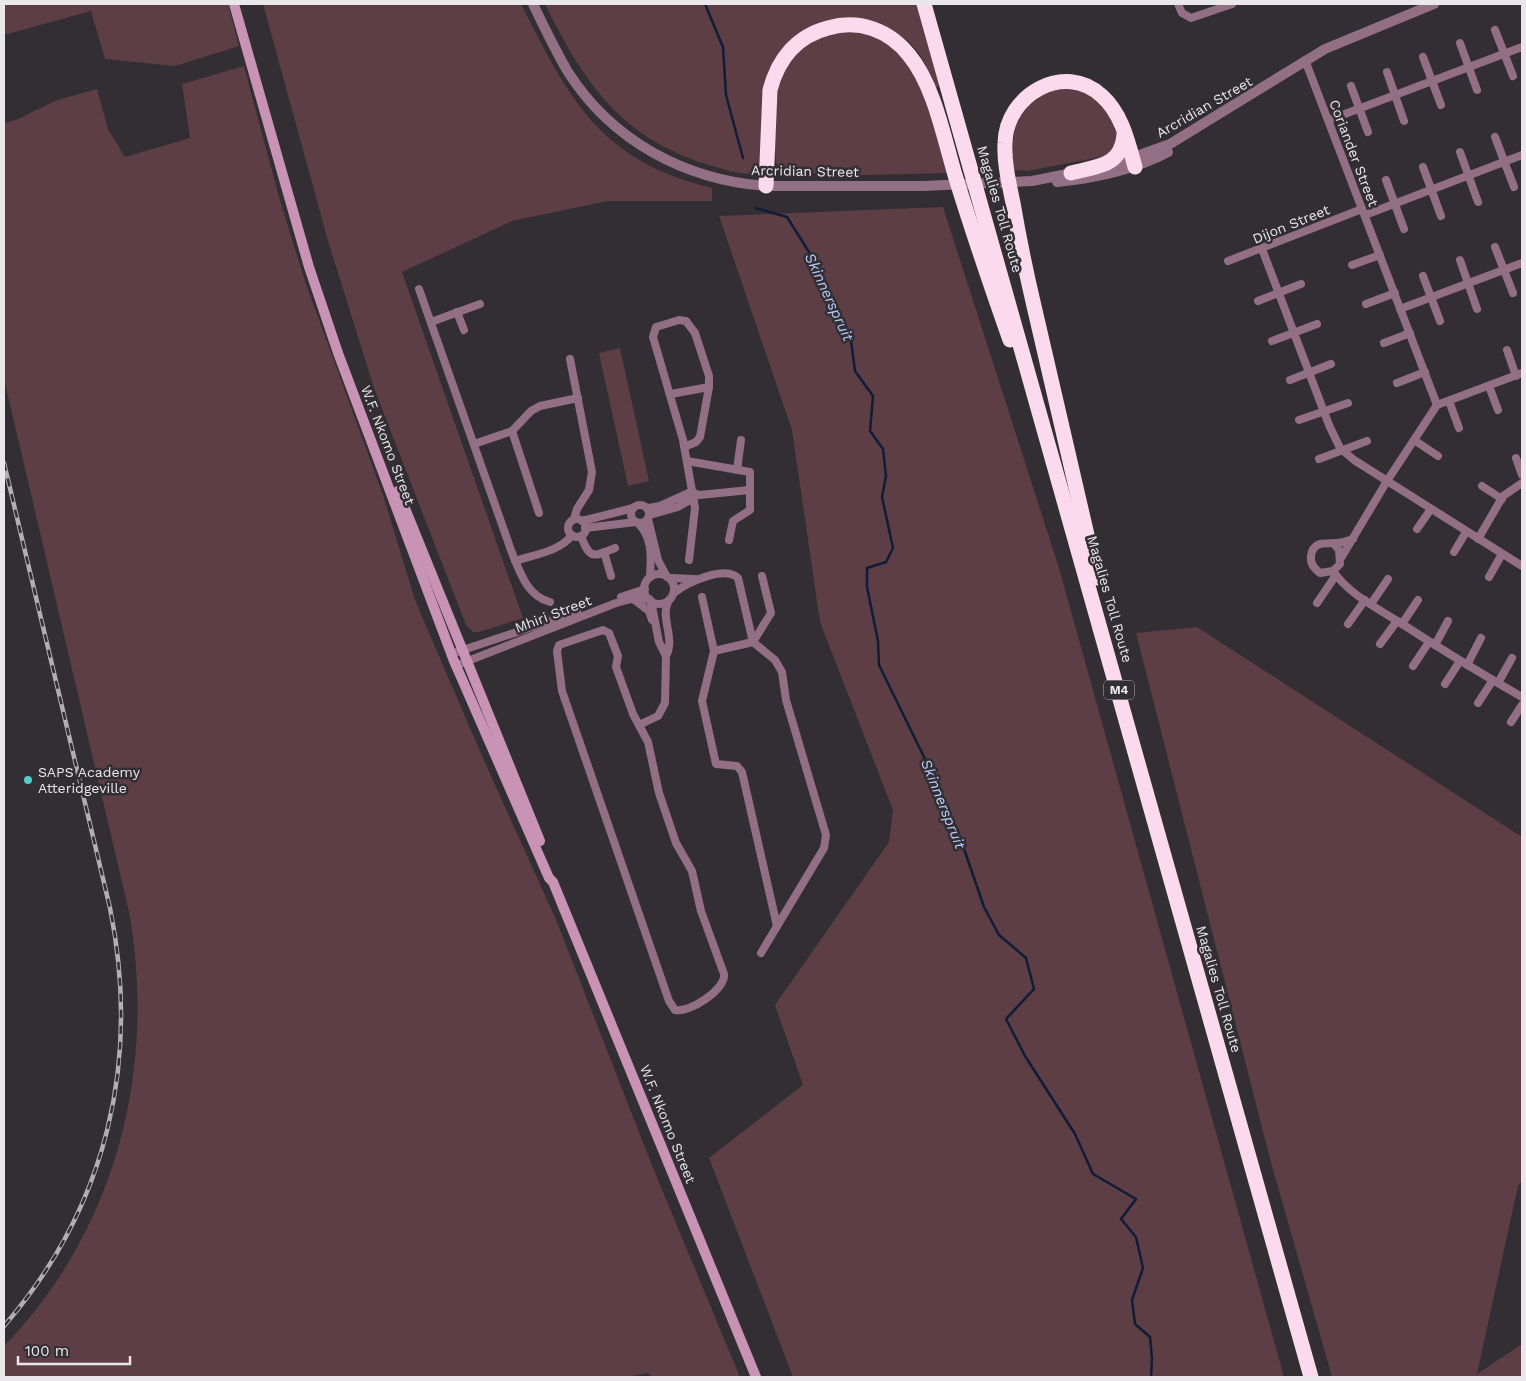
<svg xmlns="http://www.w3.org/2000/svg" width="1526" height="1381" viewBox="0 0 1526 1381" font-family="'Work Sans',sans-serif">
<style>
.green{fill:#5c3e44}
.lines{fill:none;stroke-linecap:round;stroke-linejoin:round}
.stream{stroke:#111c38;stroke-width:2.5}
.minor{stroke:#926f85;stroke-width:8}
.tertiary{stroke:#926f85;stroke-width:10}
.secondary{stroke:#c993b5;stroke-width:10}
.motorway{stroke:#fcdaee;stroke-width:15}
.rail-casing{stroke:#b2aeb3;stroke-width:4.5}
.rail{stroke:#322e34;stroke-width:2.5;stroke-dasharray:8;stroke-linecap:butt}
.poi-dot{fill:#53cdca;stroke:#322e34;stroke-width:2}
.labels{text-anchor:middle;dominant-baseline:central;stroke-width:5;stroke-linejoin:round;paint-order:stroke}
.shield{fill:#322e34;stroke:#b3b0b4;stroke-width:1}
.shield-label{font-size:12px;font-weight:bold;fill:#eae7eb}
.street-label{font-size:14px;fill:#eae7eb;stroke:#322e34}
.poi-label{font-size:14px;fill:#eae7eb;stroke:#322e34;text-anchor:start}
.water-label{font-size:15px;font-style:italic;fill:#b7cbfb;stroke:#322e34}
</style>
<rect width="100%" height="100%" fill="#322e34"/>
<g class="green">
<path d="M4,4H228L239,46L175,66L105,59L91,11L4,35Z"/>
<path d="M263,4H521C569,99 600,161 712,188V201H608L512,221L402,272L523,618L479,632H473L466,625L374,388L328,241Z"/>
<path d="M545,4H916L940,86L935,88C929,73 924,59 914,47C869,0 791,16 766,77L759,169C750,178 731,171 719,168C624,142 586,87 545,4Z"/>
<path d="M855,31C863,33 874,35 881,39C925,67 933,127 947,173L866,175L785,173C781,171 779,169 777,165C773,154 776,97 779,84C783,73 788,62 796,54C813,37 832,33 855,31Z"/>
<path d="M244,66L279,197L305,281L383,495L415,600L482,756L557,922L653,1168L740,1377H653L647,1373L627,1377H4V1346C116,1231 157,1069 129,912L4,379V123L16,120L57,100L97,89L108,129L125,157L190,138L182,84Z"/>
<path d="M1054,88C1095,90 1097,98 1118,130L1115,150L1106,156L1027,171L1012,170C1012,125 1014,112 1054,88Z"/>
<path d="M943,207L1059,568L1284,1377H793L709,1158L803,1085L775,1005L889,842L893,810L820,622L792,430L719,216Z"/>
<path d="M620,348L649,481L628,486L599,353Z"/>
<path d="M1197,627L1522,837V1181L1518,1186L1477,1374L1522,1344V1377H1332L1270,1159L1136,633Z"/>
</g>
<g class="lines">
<g class="stream">
<path d="M705,4L723,47L726,95L743,158"/>
<path d="M756,208L787,217L819,268L838,324L851,341L855,371L873,396L870,431L883,449L886,476L882,497L893,548L886,562L867,568V587L878,641L879,665L923,755L963,846L984,907L999,935L1026,958L1034,989L1006,1019L1025,1056L1075,1134L1093,1174L1136,1199L1121,1219L1136,1237L1143,1268L1132,1300L1135,1324L1150,1337L1152,1359L1151,1377"/>
</g>
<g class="minor">
<path d="M1178,4L1182,13L1191,18L1232,4"/>
<path d="M1495,30L1513,76"/>
<path d="M1460,43L1477,90"/>
<path d="M1423,57L1441,105"/>
<path d="M1305,60L1437,405"/>
<path d="M1387,72L1404,121"/>
<path d="M1351,86L1368,132"/>
<path d="M1329,120L1522,47"/>
<path d="M1495,137L1514,187"/>
<path d="M1460,152L1478,202"/>
<path d="M1423,167L1441,216"/>
<path d="M1386,180L1404,229"/>
<path d="M1365,215L1522,155"/>
<path d="M1495,247L1513,293"/>
<path d="M1262,249L1329,425L1340,448L1354,460L1522,566"/>
<path d="M1460,260L1477,309"/>
<path d="M1228,261L1362,209"/>
<path d="M1352,265L1380,255"/>
<path d="M1423,276L1440,321"/>
<path d="M419,289L512,553C520,572 527,596 550,602"/>
<path d="M1258,301L1301,284"/>
<path d="M1366,304L1395,293"/>
<path d="M1400,309L1522,263"/>
<path d="M457,312L464,330"/>
<path d="M431,322L480,304"/>
<path d="M1272,341L1317,324"/>
<path d="M1384,343L1410,333"/>
<path d="M1507,350L1516,376"/>
<path d="M570,359L592,472L589,490L577,509L574,519"/>
<path d="M1290,380L1331,364"/>
<path d="M1397,383L1425,372"/>
<path d="M1489,386L1498,410"/>
<path d="M671,394L709,387"/>
<path d="M1449,401L1459,428"/>
<path d="M1437,405L1522,373"/>
<path d="M1299,420L1348,403"/>
<path d="M512,431L539,513"/>
<path d="M1414,440L1438,456"/>
<path d="M474,444L512,431L531,411L540,406L578,398"/>
<path d="M684,447L696,442L700,437L709,387V376L695,333L686,321L679,320L656,327L653,337L683,440L695,508L689,560"/>
<path d="M1516,458L1522,475"/>
<path d="M1319,459L1367,441"/>
<path d="M687,461L750,472V510L733,521L729,540"/>
<path d="M737,470L741,440"/>
<path d="M1482,486L1502,499"/>
<circle cx="640" cy="514" r="9"/>
<path d="M648,508L660,506L691,492L699,495L750,490"/>
<path d="M650,515L678,507L695,497"/>
<path d="M648,519L658,560L667,577"/>
<circle cx="577" cy="528" r="9"/>
<path d="M582,521L633,508"/>
<path d="M638,523C653,539 651,556 650,577"/>
<path d="M585,528L636,522"/>
<path d="M1417,529L1431,509"/>
<path d="M581,536C590,560 593,557 615,548"/>
<path d="M1478,539L1503,496L1522,483"/>
<path d="M1334,544L1339,550L1340,564L1333,571L1320,573C1314,568 1310,564 1311,556C1313,540 1326,544 1336,543C1342,543 1347,541 1353,539"/>
<path d="M604,552L611,576"/>
<path d="M1454,552L1466,532"/>
<path d="M1341,558L1387,481L1437,405"/>
<path d="M515,561C533,555 561,551 572,535"/>
<path d="M1333,571C1349,594 1375,607 1399,622C1439,648 1480,673 1522,697"/>
<circle cx="659" cy="589" r="15"/>
<path d="M1489,577L1502,554"/>
<path d="M670,578L695,579"/>
<path d="M674,593C686,583 724,565 738,578L753,642L775,660L782,672L786,700L826,835L824,848L761,953"/>
<path d="M621,597L645,589"/>
<path d="M702,597L714,651L702,701L716,764L737,766L742,772L777,926"/>
<path d="M632,598L649,611L652,620"/>
<path d="M1317,603L1336,575"/>
<path d="M1371,604L1388,579"/>
<path d="M1348,624L1365,600"/>
<path d="M1402,624L1418,600"/>
<path d="M603,630L609,633L618,656L616,667L633,714L648,742L659,793L676,843L692,871L701,911L724,974C726,990 689,1013 675,1010L669,1001L562,691L557,651L559,645Z"/>
<path d="M1380,644L1397,621"/>
<path d="M1435,645L1448,621"/>
<path d="M714,651L753,642L771,613L762,576"/>
<path d="M451,654L577,612"/>
<path d="M666,656C676,638 659,617 669,600"/>
<path d="M1467,665L1481,638"/>
<path d="M455,666L616,603L639,597L649,599"/>
<path d="M1413,666L1429,642"/>
<path d="M1498,683L1512,658"/>
<path d="M1445,684L1460,661"/>
<path d="M1478,703L1493,680"/>
<path d="M1511,722L1522,705"/>
<path d="M639,725L658,716L665,703L666,656L659,642L651,601"/>
</g>
<g class="tertiary">
<path d="M533,4C544,27 555,50 568,72C612,141 685,180 766,186H923L1032,181L1077,172"/>
<path d="M1106,167L1170,144L1325,49L1434,4"/>
<path d="M1057,182C1096,178 1134,170 1168,152"/>
</g>
<g class="secondary">
<path d="M234,4L309,267L338,353L454,661L549,878L553,882L756,1377"/>
<path d="M398,491L540,841"/>
</g>
<g class="motorway">
<path d="M924,4L1311,1377"/>
<path d="M1071,173C1097,166 1121,167 1124,135"/>
<path d="M766,186L770,90C778,59 797,36 828,28C859,19 889,30 909,55C934,85 944,138 955,175C972,230 991,286 1010,340"/>
<path d="M1097,578C1076,488 1055,397 1034,306C1026,272 1019,238 1013,203C1009,183 1004,163 1005,143C1006,95 1064,61 1102,96C1122,114 1128,142 1135,167"/>
</g>
<g class="rail-casing">
<path id="rail" d="M4,463L110,908C141,1061 107,1207 4,1326"/>
</g>
<use href="#rail" class="rail"/>
</g>
<circle class="poi-dot" cx="28" cy="780" r="5"/>
<g class="labels">
<rect class="shield" x="1104" y="680.5" width="30" height="19" rx="4"/>
<g class="shield-label">
<text x="1119" y="690">M4</text>
</g>
<g class="street-label">
<text transform="translate(1204 107) rotate(-30)">Arcridian Street</text>
<text transform="translate(1354 153) rotate(69)">Coriander Street</text>
<text transform="translate(805 171) rotate(1)">Arcridian Street</text>
<text transform="translate(1000 209) rotate(74)">Magalies Toll Route</text>
<text transform="translate(1291 224) rotate(-22)">Dijon Street</text>
<text transform="translate(388 445) rotate(69)">W.F. Nkomo Street</text>
<text transform="translate(1110 599) rotate(74)">Magalies Toll Route</text>
<text transform="translate(553 614) rotate(-21)">Mhiri Street</text>
<text transform="translate(1219 989) rotate(74)">Magalies Toll Route</text>
<text transform="translate(668 1124) rotate(68)">W.F. Nkomo Street</text>
</g>
<g class="poi-label">
<text x="38" y="772">SAPS Academy<tspan x="38" dy="16">Atteridgeville</tspan></text>
</g>
<g class="water-label">
<text transform="translate(829 297) rotate(65)">Skinnerspruit</text>
<text transform="translate(943 804) rotate(68)">Skinnerspruit</text>
</g>
</g>
<rect width="1526" height="1381" fill="none" stroke="#eae7eb" stroke-width="10"/>
<path d="M18 1356v8h112v-8" fill="none" stroke="#eae7eb" stroke-width="2.5"/>
<text x="25" y="1356" font-size="15" fill="#eae7eb" stroke="#322e34" stroke-width="4" paint-order="stroke">100 m</text>
</svg>
